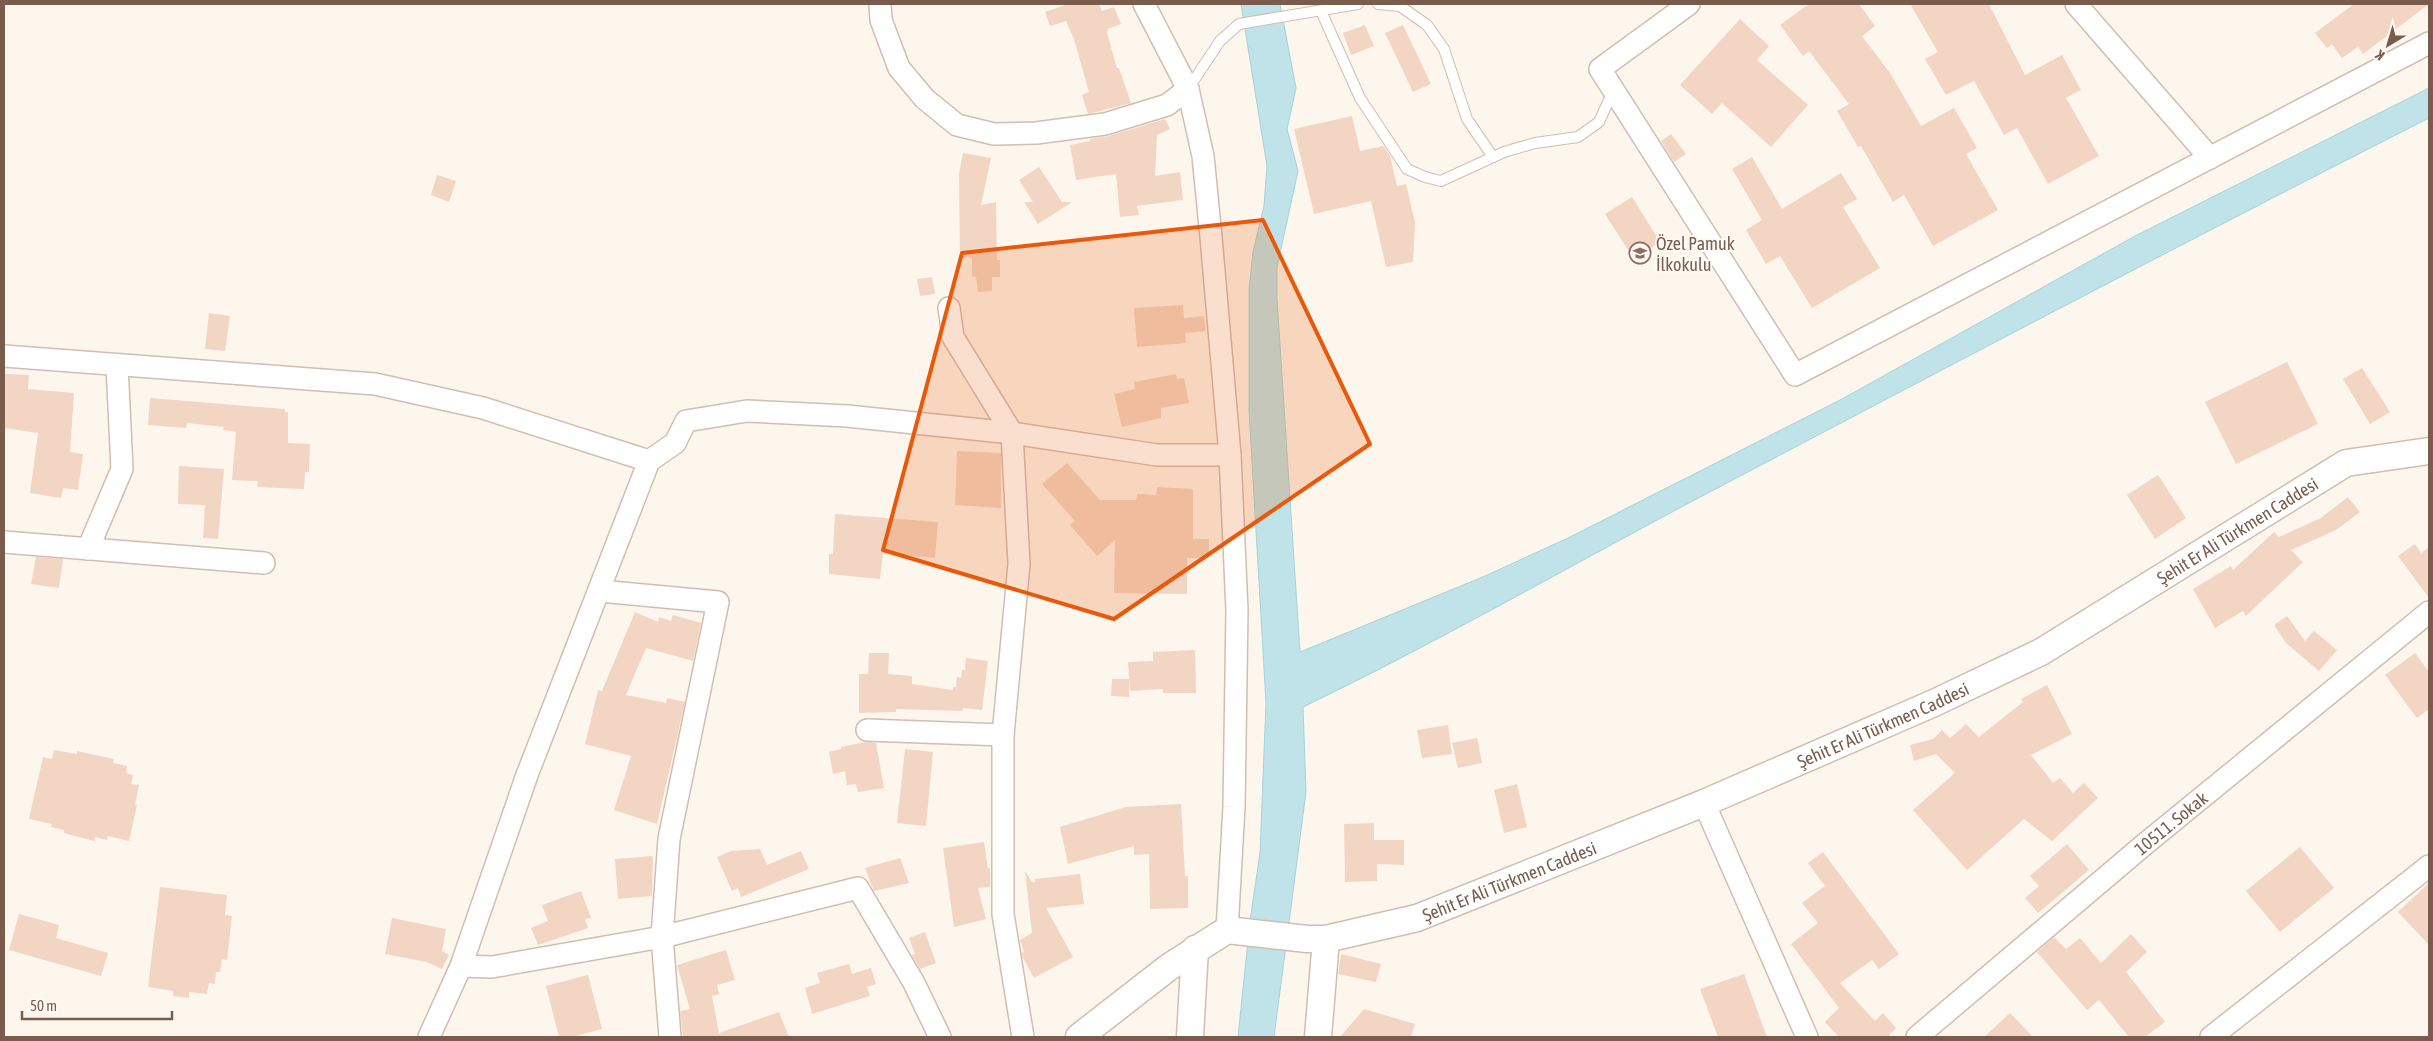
<svg xmlns="http://www.w3.org/2000/svg" width="2433" height="1041" viewBox="0 0 2433 1041" font-family="'Asap Condensed',sans-serif">
<style>
.water{fill:#bfe3e8;stroke:#a5d3da}
.building{fill:#f3d5c3}
.lines{fill:none;stroke-linecap:round;stroke-linejoin:round}
.service-casing{stroke:#d1beb0;stroke-width:12}
.minor-casing{stroke:#d1beb0;stroke-width:24}
.tertiary-casing{stroke:#d1beb0;stroke-width:29}
.service{stroke:#fff;stroke-width:10}
.minor{stroke:#fff;stroke-width:21}
.tertiary{stroke:#fff;stroke-width:26}
.marked{fill:#e8590c;fill-opacity:0.2;stroke:#e8590c;stroke-width:4;stroke-linejoin:round}
.labels{text-anchor:middle;dominant-baseline:central;stroke-width:4;stroke-linejoin:round;paint-order:stroke}
.education-label{font-size:18px;fill:#785e54;stroke:#fffaf3;text-anchor:start}
.street-label{font-size:18px;fill:#7a5c4d;stroke:#fffaf3}
</style>
<rect width="100%" height="100%" fill="#fdf6ec"/>
<path class="water" d="M1241,4H1280L1296,88L1287,129L1298,171L1277,267V299L1300,652L1485,576L1568,538L1842,399L2135,236L2429,88V118C2181,244 1934,374 1687,504C1559,572 1434,644 1303,707L1306,792L1274,1037H1238L1250,921L1260,853L1266,703L1249,410V290L1253,252L1264,206L1267,166Z"/>
<g class="building">
<path d="M1068,4H1099L1102,11L1114,7L1121,24L1108,29L1107,33L1117,68H1119L1131,103L1088,114L1082,95L1089,92L1074,39L1066,21L1050,26L1045,12Z"/>
<path d="M1809,4H1859L1875,26L1862,36L1890,73L1921,126L1954,108L1977,148L1966,154L1998,210L1933,246L1904,195L1893,202L1861,146L1858,147L1837,111L1849,104L1809,51L1803,56L1780,25Z"/>
<path d="M1910,4H1989L2025,75L2062,55L2081,90L2066,98L2099,156L2048,184L2017,128L2004,135L1974,81L1946,95L1925,59L1938,52Z"/>
<path d="M2354,4H2429L2363,54L2358,47L2342,58L2332,44L2327,48L2315,33Z"/>
<path d="M1740,19L1769,46L1757,60L1808,105L1771,147L1722,103L1712,114L1680,85Z"/>
<path d="M1365,25L1374,46L1351,55L1343,33Z"/>
<path d="M1403,25L1431,84L1413,92L1385,33Z"/>
<path d="M1352,116L1360,151L1383,146L1390,156L1397,186L1406,184L1415,222L1413,262L1386,267L1371,201L1314,214L1294,129Z"/>
<path d="M1165,119L1170,129L1157,135L1155,176L1180,172L1183,200L1137,206L1139,215L1120,217L1116,174L1076,180L1070,145L1090,141V139L1109,136Z"/>
<path d="M1671,134L1686,154L1674,162L1661,141Z"/>
<path d="M963,153L991,158L981,205L996,202L997,260H1000V277H992V291L978,292L976,277H972V257L960,258L959,174Z"/>
<path d="M1752,157L1782,209L1841,173L1857,199L1843,207L1880,268L1812,308L1780,256L1766,264L1746,230L1762,220L1732,169Z"/>
<path d="M1039,167L1062,202H1072L1038,224L1024,202H1033L1019,180Z"/>
<path d="M437,175L456,181L449,202L431,195Z"/>
<path d="M1632,197L1660,242L1634,259L1605,214Z"/>
<path d="M932,277L935,294L920,296L917,279Z"/>
<path d="M1183,305L1184,318L1204,316L1206,331L1185,333L1186,343L1137,347L1134,308Z"/>
<path d="M209,313L230,316L225,351L205,349Z"/>
<path d="M2287,362L2318,424L2236,464L2205,402Z"/>
<path d="M2362,368L2390,412L2370,424L2343,379Z"/>
<path d="M4,374L29,375L28,389L74,393L70,452L83,454L78,490L63,488L61,498L30,493L38,433L4,428Z"/>
<path d="M1176,374L1177,379L1184,378L1189,403L1161,408V418L1122,427L1114,394L1135,389L1134,382Z"/>
<path d="M150,398L285,409V412H288V443L310,444L309,472H305L304,489L257,487L258,481L232,480L236,432L223,430L224,427L187,423L186,428L148,425Z"/>
<path d="M957,451L1001,453V508L955,505Z"/>
<path d="M1067,463L1100,500H1136L1137,494L1156,495L1157,487L1193,489V539H1209V558H1187V594L1114,593L1115,540L1097,556L1070,525L1075,521L1042,484Z"/>
<path d="M179,466L224,469L218,539L203,538L205,505L178,504Z"/>
<path d="M2158,475L2186,518L2155,539L2127,495Z"/>
<path d="M2348,497L2360,512L2336,530L2291,550L2303,562L2246,616L2243,611L2215,628L2193,589L2231,566L2233,570L2274,532L2279,537L2321,518Z"/>
<path d="M835,514L938,522L935,558L883,553L880,579L829,574V554H833Z"/>
<path d="M2415,544L2421,553L2429,547V598L2398,556Z"/>
<path d="M36,557L63,559L59,588L31,584Z"/>
<path d="M635,612L658,622L659,617L671,621L673,615L701,623L693,661L646,648L626,695L666,703L667,698L685,702L657,824L614,810L631,756L585,744L598,690L602,691Z"/>
<path d="M2287,616L2305,641L2314,631L2337,650L2319,671L2286,643L2274,625Z"/>
<path d="M1195,650L1196,693H1163V689L1130,691L1128,662L1153,661V652Z"/>
<path d="M869,653H889L888,674L912,676V684L953,690V687H956L957,677L961,678L962,670H965L966,658L988,661L982,710L963,708L962,711L896,709V712L859,713V674H868Z"/>
<path d="M2415,653L2429,672V709L2417,718L2385,675Z"/>
<path d="M1112,679H1129V697L1111,696Z"/>
<path d="M2047,685L2072,734L2031,755L2053,783L2060,778L2073,793L2084,783L2098,798L2052,841L2024,819L1967,870L1913,810L1955,773L1936,754L1914,761L1910,745L1933,739L1942,730L1950,738L1966,724L1979,737L2023,702L2021,699Z"/>
<path d="M1448,725L1452,754L1422,758L1417,730Z"/>
<path d="M1477,738L1482,763L1458,768L1452,743Z"/>
<path d="M866,742L876,743L884,788L858,792L856,784L847,785L845,771L833,774L829,752L841,749V747Z"/>
<path d="M905,749L933,752L926,826L897,823Z"/>
<path d="M54,750L77,754V751L114,759L113,763L127,766L126,773L133,775L131,784L139,785L135,805H137L129,841L108,836L107,840L95,837L94,841L64,833V830L51,827L52,824L29,819L43,757L52,759Z"/>
<path d="M1517,784L1527,827L1504,833L1494,790Z"/>
<path d="M1181,804L1185,876H1188V908L1150,909L1149,854L1134,855V846L1068,864L1060,827L1126,807Z"/>
<path d="M1374,823V840H1404V865L1377,864V881L1345,882L1344,824Z"/>
<path d="M984,842L988,869L990,868V887L978,888L986,919L954,927L943,848Z"/>
<path d="M2067,844L2089,870L2038,913L2025,898L2039,886L2030,876Z"/>
<path d="M2300,847L2334,888L2280,932L2246,891Z"/>
<path d="M760,849L767,865L801,851L809,869L741,897L738,888L732,891L717,857L731,851Z"/>
<path d="M1823,852L1899,954L1879,969L1872,960L1840,983L1875,1021L1883,1013L1896,1028L1889,1035L1891,1037H1839L1825,1022L1839,1008L1791,944L1818,923L1802,903L1825,886L1808,863Z"/>
<path d="M653,856L652,896L618,899L615,859Z"/>
<path d="M900,858L909,883L874,891L865,868Z"/>
<path d="M1025,871L1032,882H1035V879L1080,874L1084,904L1046,908L1073,957L1034,978L1023,958L1022,953L1024,952L1020,940L1032,933Z"/>
<path d="M2429,883V945L2398,912Z"/>
<path d="M160,887L227,895L225,915L232,916L227,960L222,959L220,972H216L215,984L209,983L207,994L189,992V998L173,996V991L148,987Z"/>
<path d="M581,891L591,918L585,919L588,928L538,945L531,928L548,921L542,905Z"/>
<path d="M19,914L59,925L56,938L108,953L101,976L9,950Z"/>
<path d="M392,918L446,929L442,951L449,955L442,969L427,962L385,954Z"/>
<path d="M925,932L936,963L920,969L912,955L915,954L909,938Z"/>
<path d="M2131,934L2147,952L2126,972L2165,1022L2145,1037H2129L2099,1000L2087,1010L2037,952L2054,937L2066,949L2080,938L2101,963Z"/>
<path d="M726,950L735,980L717,985L719,994L712,996L719,1033L779,1012L789,1037H683L680,1011L690,1009L677,965Z"/>
<path d="M1341,954L1381,964L1376,982L1338,974Z"/>
<path d="M849,964L852,974L871,968L876,984L867,987L870,996L812,1014L805,988L820,983L817,973Z"/>
<path d="M1744,974L1767,1037H1718L1700,989Z"/>
<path d="M588,975L602,1029L572,1037H559L546,986Z"/>
<path d="M1364,1009L1415,1024L1411,1037H1340Z"/>
<path d="M2010,1013L2033,1037H1984Z"/>
</g>
<g class="lines">
<g class="service-casing">
<g id="service">
<path d="M1378,4L1400,6L1427,25L1444,49L1467,119L1493,157"/>
<path d="M1321,11L1360,98L1407,169L1425,177L1441,181L1504,152L1535,143L1578,137L1599,122L1613,91"/>
<path d="M1188,89L1220,41L1239,24L1358,4"/>
</g>
</g>
<g class="minor-casing">
<g id="minor">
<path d="M880,4L881,20L899,68L925,99L957,125L994,134L1036,133L1105,124L1167,105L1188,89"/>
<path d="M1144,4L1188,89L1203,156L1211,237L1230,455L1237,610L1234,807L1227,930"/>
<path d="M1689,4L1600,69L1795,375L2429,43"/>
<path d="M2076,4L2210,158"/>
<path d="M949,308L953,337L1012,433L1019,564L1003,735V914L1023,1037"/>
<path d="M4,356L375,384L483,408L649,461"/>
<path d="M4,542L264,563"/>
<path d="M88,549L122,469L117,365"/>
<path d="M600,591L718,602L669,839L662,937L670,1037"/>
<path d="M867,730L1003,735"/>
<path d="M1704,803L1807,1037"/>
<path d="M461,966L492,967L662,937L858,888L914,983L940,1037"/>
<path d="M429,1037L461,966L527,775L649,461L675,443L686,421L747,411L847,416L1012,433L1157,455H1230"/>
<path id="s1" d="M1917,1037L2145,844L2429,612"/>
<path d="M2211,1037L2429,866"/>
</g>
</g>
<g class="tertiary-casing">
<g id="tertiary">
<path id="s2" d="M1079,1037L1169,967L1227,930L1307,939H1326L1417,918L1704,803L1934,703L2041,652L2346,463L2429,451"/>
<path d="M1190,1037L1195,949"/>
<path d="M1318,1037L1326,939"/>
</g>
</g>
<use href="#service" class="service"/>
<use href="#minor" class="minor"/>
<use href="#tertiary" class="tertiary"/>
</g>
<path class="marked" d="M1263,220L1370,444L1114,619L883,550L962,253Z"/>
<defs>
<g id="school-ring" transform="scale(1.125)"><circle r="9.5" fill="#fffaf3" stroke="#8d6e63" stroke-width="1.5"/><path d="M0-5L7-2L0 1L-7-2ZM-4 1L0 2.5L4 1V4Q0 6-4 4Z" fill="#8d6e63"/></g>
</defs>
<g fill-rule="evenodd">
<use href="#school-ring" x="1640" y="253"/>
</g>
<g class="labels">
<g class="education-label">
<text x="1656" y="243">Özel Pamuk<tspan x="1656" dy="21">İlkokulu</tspan></text>
</g>
<g class="street-label">
<text stroke="none"><textPath href="#s2" startOffset="1285">Şehit Er Ali Türkmen Caddesi</textPath></text>
<text stroke="none"><textPath href="#s2" startOffset="880">Şehit Er Ali Türkmen Caddesi</textPath></text>
<text stroke="none"><textPath href="#s1" startOffset="332">10511. Sokak</textPath></text>
<text stroke="none"><textPath href="#s2" startOffset="475">Şehit Er Ali Türkmen Caddesi</textPath></text>
</g>
</g>
<rect width="2433" height="1041" fill="none" stroke="#7a5c4d" stroke-width="10"/>
<g transform="translate(2388 45) rotate(218)" stroke="#fffaf3" stroke-width="4" paint-order="stroke">
<path d="M0-4L9 19L0 12L-9 19Z" fill="#7a5c4d"/>
<text y="-8" font-size="14" font-weight="bold" text-anchor="middle" fill="#7a5c4d">K</text>
</g>
<path d="M22 1011v8h150v-8" fill="none" stroke="#7a5c4d" stroke-width="2.5"/>
<text x="30" y="1011" font-size="15" fill="#7a5c4d" stroke="#fffaf3" stroke-width="4" paint-order="stroke">50 m</text>
</svg>
